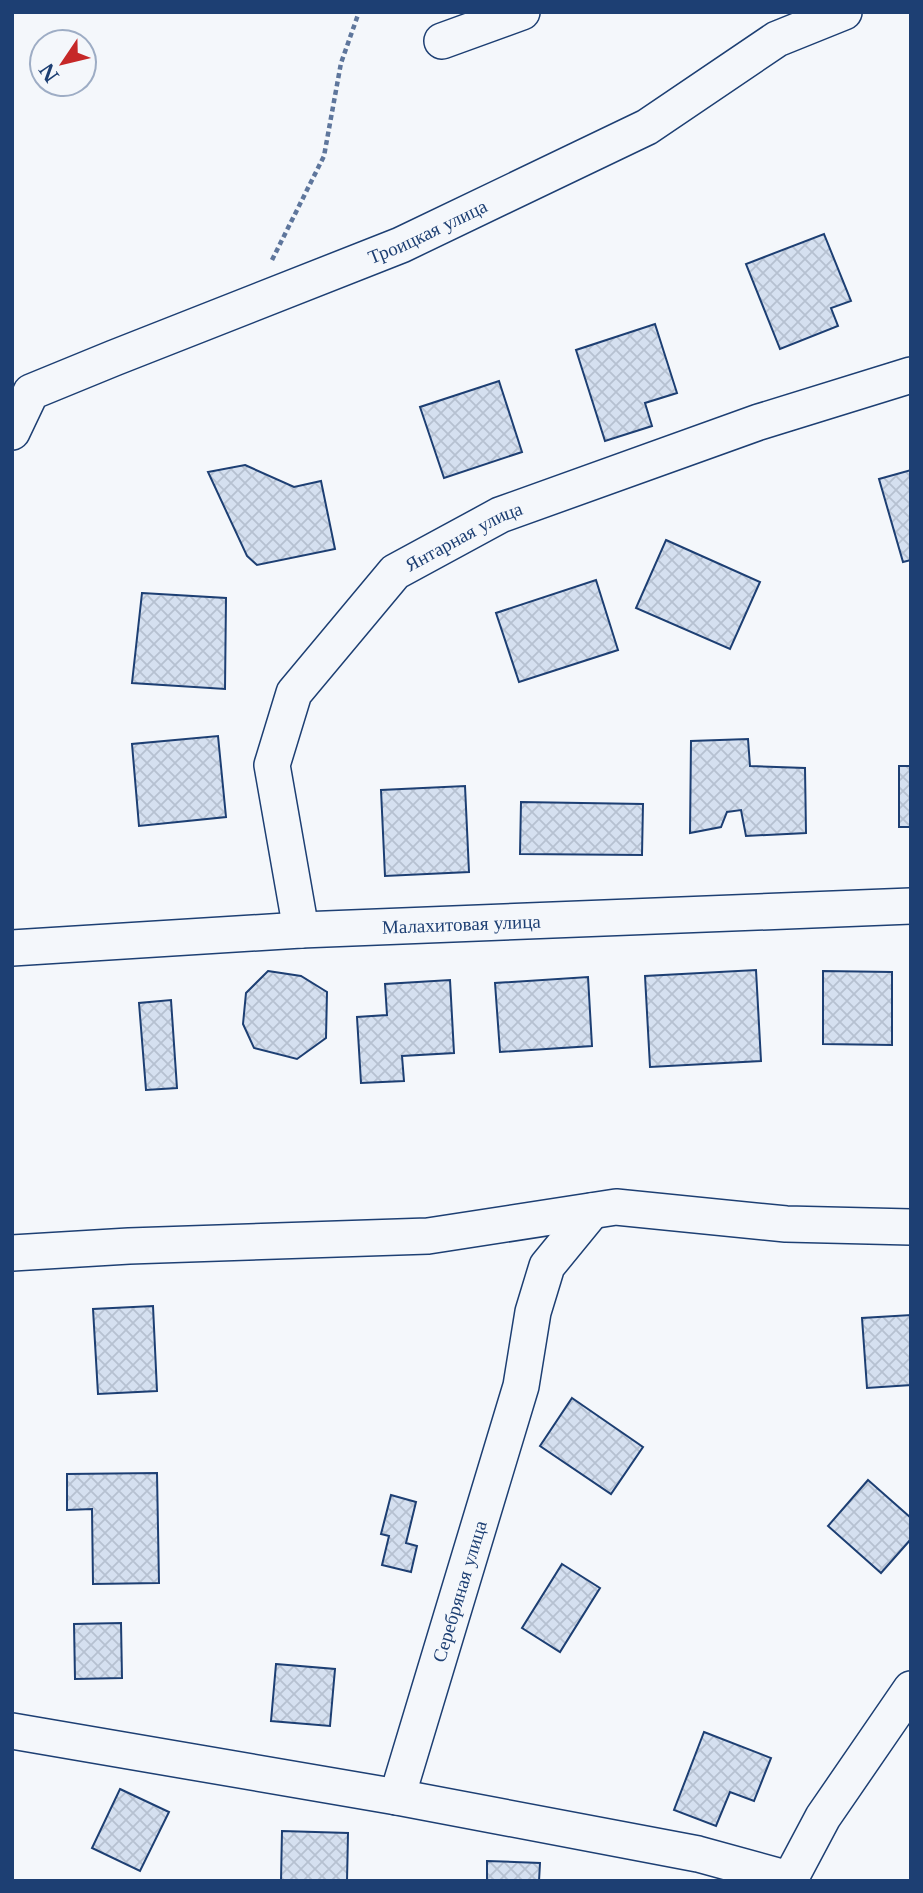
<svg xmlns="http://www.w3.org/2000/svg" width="923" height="1893" viewBox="0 0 923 1893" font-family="'Libre Baskerville',serif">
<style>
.building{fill:url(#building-cross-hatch);stroke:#1d3f73;stroke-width:2}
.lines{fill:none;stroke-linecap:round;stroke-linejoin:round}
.minor-casing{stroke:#1d3f73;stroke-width:38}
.path{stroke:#5e769c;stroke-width:4.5;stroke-dasharray:5 3.5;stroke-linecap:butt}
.minor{stroke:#f4f7fb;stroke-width:35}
.labels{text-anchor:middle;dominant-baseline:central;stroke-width:5;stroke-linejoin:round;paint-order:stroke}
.street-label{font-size:19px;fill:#1d3f73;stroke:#f4f7fb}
</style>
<defs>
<pattern id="building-cross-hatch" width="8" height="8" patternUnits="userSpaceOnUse" patternTransform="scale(1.75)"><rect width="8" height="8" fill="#d5e0f0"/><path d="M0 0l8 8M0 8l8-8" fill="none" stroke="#b6c1d1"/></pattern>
</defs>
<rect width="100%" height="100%" fill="#f4f7fb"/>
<g class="building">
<path d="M824,234L851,301L831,308L838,326L780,349L746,264Z"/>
<path d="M655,324L677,393L645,403L652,426L605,441L576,350Z"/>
<path d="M499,381L522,452L444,478L420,407Z"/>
<path d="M245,465L294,487L321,481L335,549L257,565L247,556L208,472Z"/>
<path d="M911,470V560L903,562L879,479Z"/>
<path d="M666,540L760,582L730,649L636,608Z"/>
<path d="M596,580L618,650L519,682L496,613Z"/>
<path d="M142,593L226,598L225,689L132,683Z"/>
<path d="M218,736L226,817L139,826L132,744Z"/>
<path d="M748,739L750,766L805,768L806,833L746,836L741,810L727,812L721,827L690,833L691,741Z"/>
<rect x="899" y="766" width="12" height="61"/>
<path d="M465,786L469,872L385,876L381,790Z"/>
<path d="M521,802L643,804L642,855L520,854Z"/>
<path d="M756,970L761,1061L650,1067L645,976Z"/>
<path d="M268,971L301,976L327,992L326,1038L297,1059L254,1048L243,1024L246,993Z"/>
<path d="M823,971L892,972V1045L823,1044Z"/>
<path d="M588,977L592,1046L500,1052L495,983Z"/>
<path d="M450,980L454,1053L402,1056L404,1081L361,1083L357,1017L387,1015L385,984Z"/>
<path d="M171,1000L177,1088L146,1090L139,1003Z"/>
<path d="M153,1306L157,1391L98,1394L93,1309Z"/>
<path d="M911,1315V1385L867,1388L862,1318Z"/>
<path d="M572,1398L643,1447L611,1494L540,1446Z"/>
<path d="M157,1473L159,1583L93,1584L92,1509L67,1510V1474Z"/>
<path d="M868,1480L911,1518V1539L881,1573L828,1526Z"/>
<path d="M391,1495L416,1502L406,1543L417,1546L411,1572L382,1565L389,1536L381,1534Z"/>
<path d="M562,1564L600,1588L560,1652L522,1628Z"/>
<path d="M121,1623L122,1678L75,1679L74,1624Z"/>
<path d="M276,1664L335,1669L330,1726L271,1721Z"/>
<path d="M704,1732L771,1758L754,1801L730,1792L716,1826L674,1810Z"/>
<path d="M120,1789L169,1812L140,1871L92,1848Z"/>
<path d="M282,1831L348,1833L347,1881H281Z"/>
<path d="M487,1861L540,1863L539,1881H487Z"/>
</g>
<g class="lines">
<g class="minor-casing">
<g id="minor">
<path d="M442,41L522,12"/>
<path id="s1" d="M12,432L31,392L114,358L401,245L647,127L777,39L844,12"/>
<path id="s2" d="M301,930L272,765L294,693L395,572L500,515L759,422L911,375"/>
<path id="s3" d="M12,948L301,930L911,906"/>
<path d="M12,1253L129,1246L428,1236L616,1207L786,1224L911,1227"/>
<path d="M12,1731L397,1797L698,1854L789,1879"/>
<path id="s4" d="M397,1797L521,1386L533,1312L547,1266L592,1211"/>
<path d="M789,1881L823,1817L911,1689"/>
</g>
</g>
<path class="path" d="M272,260L324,156L341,63L359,12"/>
<use href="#minor" class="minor"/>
</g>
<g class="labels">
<g class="street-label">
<text stroke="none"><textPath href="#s1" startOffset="472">Троицкая улица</textPath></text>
<text stroke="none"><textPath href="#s2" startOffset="478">Янтарная улица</textPath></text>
<text stroke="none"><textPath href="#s3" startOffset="450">Малахитовая улица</textPath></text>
<text stroke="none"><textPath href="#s4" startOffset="215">Серебряная улица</textPath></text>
</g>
</g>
<rect width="923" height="1893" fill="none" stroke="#1d3f73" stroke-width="28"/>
<g transform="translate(63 63) rotate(235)"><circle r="33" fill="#f4f7fb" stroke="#9eadc5" stroke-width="2"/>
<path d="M0-5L12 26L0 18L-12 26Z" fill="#c62828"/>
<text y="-10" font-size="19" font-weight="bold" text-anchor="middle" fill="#1d3f73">N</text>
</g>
</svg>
